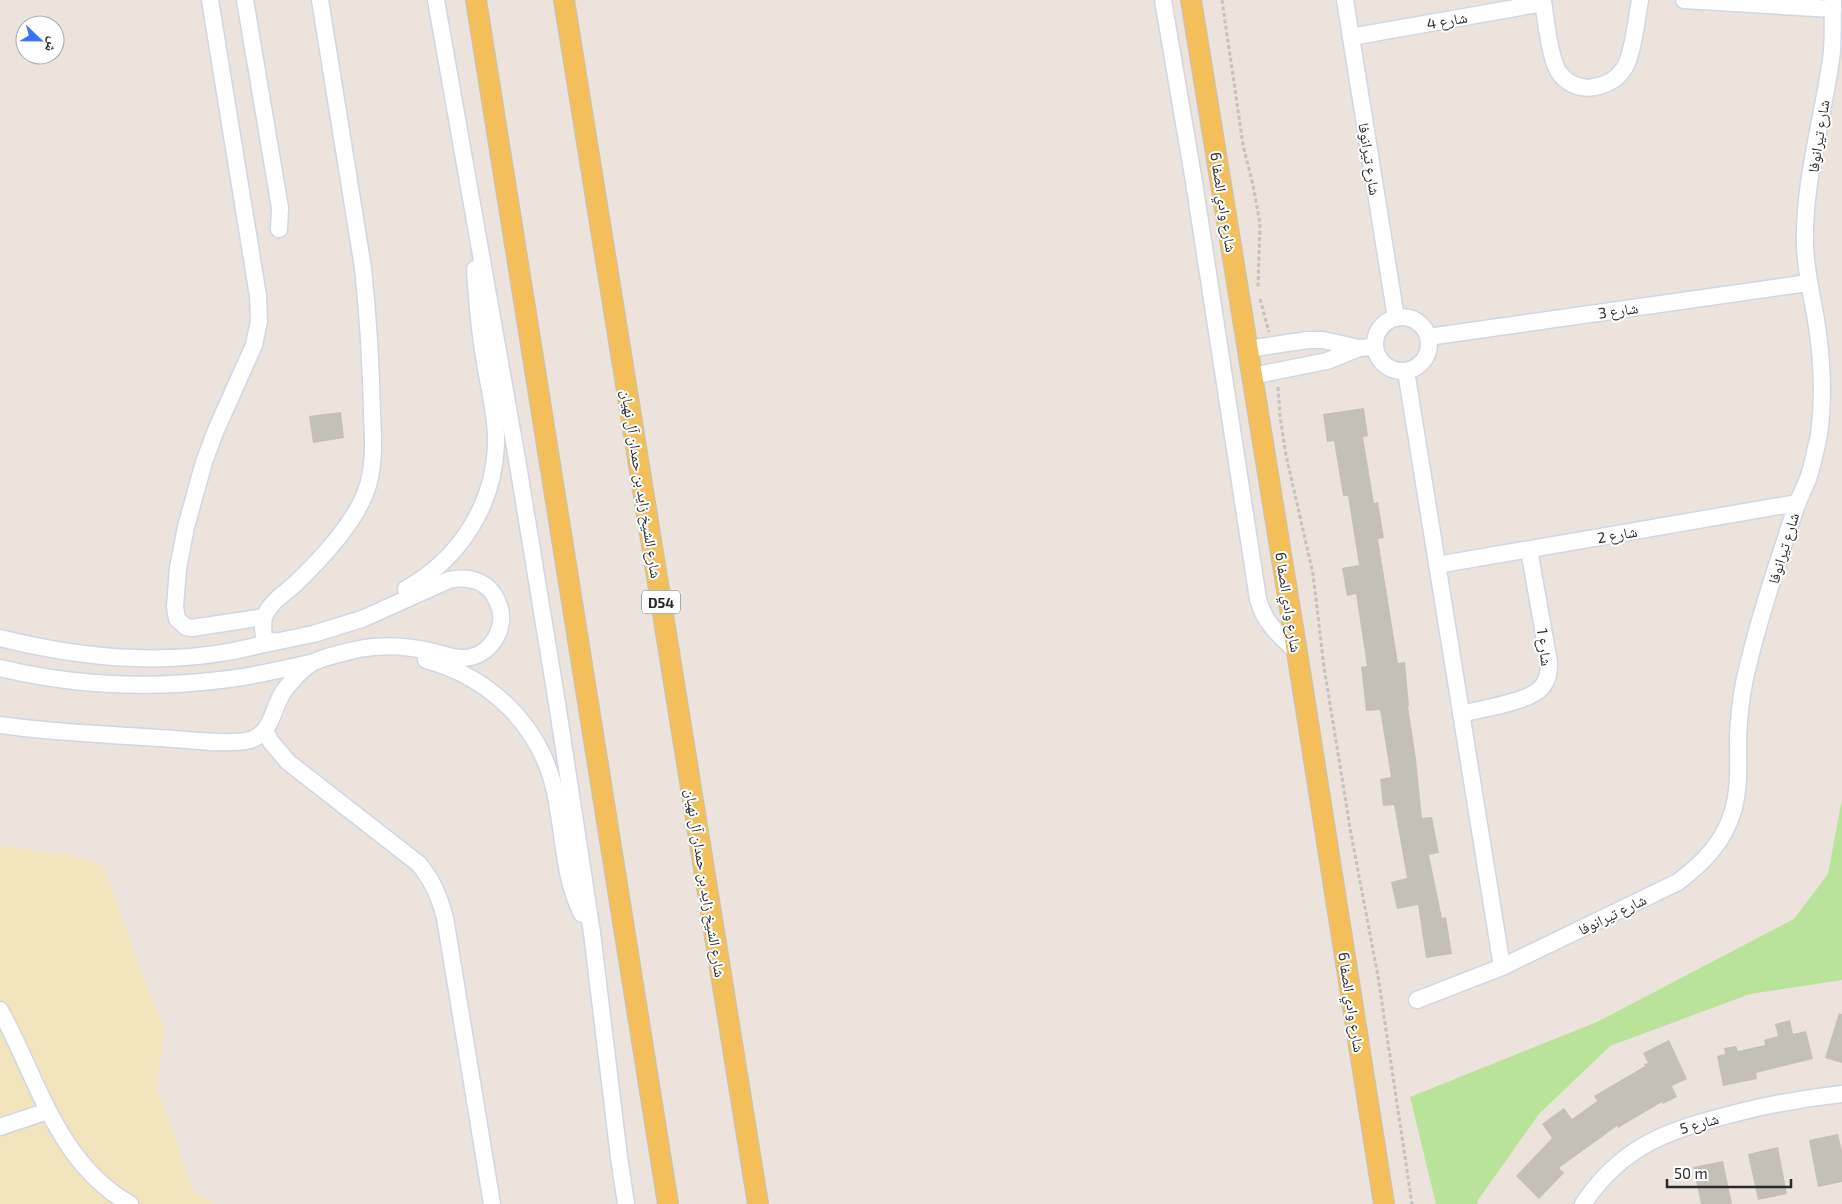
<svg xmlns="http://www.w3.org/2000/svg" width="1842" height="1204" viewBox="0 0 1842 1204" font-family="'Exo 2','Noto Naskh Arabic',sans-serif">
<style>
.green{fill:#b9e398}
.sand{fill:#f2e5be}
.building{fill:#c4bfb7}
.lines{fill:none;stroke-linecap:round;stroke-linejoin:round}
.minor-casing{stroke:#d1d6e3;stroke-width:19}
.major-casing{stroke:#c3c3c3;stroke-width:22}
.path{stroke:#c3c3c3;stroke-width:3;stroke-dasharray:4 2.5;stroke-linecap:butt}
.minor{stroke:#fff;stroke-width:16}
.major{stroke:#f2bf5b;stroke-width:20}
.labels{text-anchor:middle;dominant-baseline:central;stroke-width:4;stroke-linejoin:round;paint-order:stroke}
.shield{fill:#fff;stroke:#6a6a6a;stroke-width:1}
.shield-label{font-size:14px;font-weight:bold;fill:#2a2a2a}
.street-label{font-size:15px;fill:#2a2a2a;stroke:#fff}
</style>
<rect width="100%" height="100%" fill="#ece3dc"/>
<path class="green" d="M1842,799V980L1750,994L1610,1046L1539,1114L1478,1200L1477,1204H1436L1410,1097L1597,1022L1794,919L1828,874Z"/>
<path class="sand" d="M0,846L73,856L104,866L146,984L165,1029L157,1089L174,1132L192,1190L214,1204H0Z"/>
<g class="building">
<path d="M1364,408L1368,436L1363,437L1374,503L1378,502L1384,538L1378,539L1398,663L1405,662L1409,706H1408L1416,759L1422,818L1432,817L1439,853L1429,855L1442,918L1446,917L1452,954L1426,958L1418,905L1397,909L1391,882L1407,878L1394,805L1383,806L1380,779L1391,777L1380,710L1366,711L1361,667L1367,666L1356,594L1347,596L1342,568L1359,565L1348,496H1343L1334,441L1327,442L1323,414Z"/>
<path d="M341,412L344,438L313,443L309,416Z"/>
<path d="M1839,1013L1842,1014V1063L1825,1058Z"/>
<path d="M1790,1020L1793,1034L1806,1031L1813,1059L1756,1073L1757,1079L1723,1086L1717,1056L1725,1054L1724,1048L1736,1046L1738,1051L1765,1045L1764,1040L1778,1036L1775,1024Z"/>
<path d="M1669,1040L1687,1079L1672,1086L1677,1097L1663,1104L1662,1102L1618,1128L1617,1126L1559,1168L1564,1173L1539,1199L1516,1176L1552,1138L1542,1124L1564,1108L1572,1119L1597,1101L1594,1096L1645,1066L1644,1064L1648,1063L1643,1053Z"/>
<path d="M1838,1134L1842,1151V1182L1818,1187L1809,1140Z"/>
<path d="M1778,1147L1787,1194L1758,1200L1748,1154Z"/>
<path d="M1723,1161L1732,1204H1701L1693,1167Z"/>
</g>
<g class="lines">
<g class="minor-casing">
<g id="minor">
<path d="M210,0L258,296L259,321L254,345L216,430L204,462L186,527L178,568L175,607L177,619L186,627L192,628L264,617"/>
<path d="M245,0L280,208L279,229"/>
<path d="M436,0L517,459L557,703L592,933L619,1157L626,1204"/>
<path d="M1163,0L1194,182L1258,599C1264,623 1280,636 1297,652"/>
<path d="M1345,0L1396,318"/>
<path d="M1543,0C1545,17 1550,57 1558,71C1565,83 1581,90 1594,87C1607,85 1618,79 1625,67C1633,53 1637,17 1640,0"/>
<path d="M1684,0L1833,9"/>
<path d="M1351,37L1543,3"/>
<circle cx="1402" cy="344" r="27"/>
<path d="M1428,337L1808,283"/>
<path d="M1248,349L1308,340H1323L1359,348L1375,347"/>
<path d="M1406,371L1502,967"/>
<path d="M1252,376L1327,361L1359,348"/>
<path d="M1437,565L1797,503"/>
<path d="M406,589C459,559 494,506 496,444C497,418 490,393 486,368C480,336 477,303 475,269"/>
<path d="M0,638C76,657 155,666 233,651C246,648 260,646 274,641"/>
<path d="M426,660C490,677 541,726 555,792C564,832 563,877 582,914"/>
<path d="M0,668C71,685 147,689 220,680C250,677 280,670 310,663"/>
<path d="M1461,714C1480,709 1529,702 1541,688C1548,681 1549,672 1549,662L1529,550"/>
<path d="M0,725C53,733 106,734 159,738C186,739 219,745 246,741C271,736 271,714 281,696C285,687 303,668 312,663C322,657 347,652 359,649C383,644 407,646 430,651C441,653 452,659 464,658C490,657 509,627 498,603C490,582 470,575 449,580L362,619L313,634L265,644C264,635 261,624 265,615C272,600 286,593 297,582C323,557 358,520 368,485C375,461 373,437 372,413C371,364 368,316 363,268L320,0"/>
<path d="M265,731L271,742L288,762L419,864C433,882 439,895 445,918L492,1204"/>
<path d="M1417,1000L1502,967L1678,882C1703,863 1724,842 1733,811C1740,787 1738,761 1738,737C1739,717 1741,697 1745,678C1758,621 1777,565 1795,510C1799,498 1805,487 1809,476C1813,463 1816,448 1819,435C1824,398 1822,357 1816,320C1812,296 1806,272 1805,247C1803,184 1822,122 1831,60C1834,41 1832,20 1833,0"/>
<path d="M0,1010C38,1079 57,1163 130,1204"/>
<path d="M0,1127L48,1111"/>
<path d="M1583,1204C1623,1144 1670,1130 1736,1113C1771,1104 1806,1098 1842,1094"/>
</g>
</g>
<g class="major-casing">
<g id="major">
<path d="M476,0L668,1204"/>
<path d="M564,0L758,1204"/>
<path d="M1191,0L1297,652L1384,1204"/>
</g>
</g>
<g class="path">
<path d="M1222,0L1243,145L1253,185L1260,224L1258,288"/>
<path d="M1260,299L1269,332"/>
<path d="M1278,387L1280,416L1286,455L1313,574L1324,667L1351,834L1378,976L1412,1204"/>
</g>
<use href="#minor" class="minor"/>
<use href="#major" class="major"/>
</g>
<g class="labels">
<rect class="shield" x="642" y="590.5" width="38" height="23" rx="4"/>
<g class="shield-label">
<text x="661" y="602">D54</text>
</g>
<g class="street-label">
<text transform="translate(1447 20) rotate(-10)">شارع 4</text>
<text transform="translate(1818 136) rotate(-81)">شارع تيرانوفا</text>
<text transform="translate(1370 159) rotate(81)">شارع تيرانوفا</text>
<text transform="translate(1224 202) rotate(81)">شارع وادي الصفا 6</text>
<text transform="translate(1618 310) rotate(-8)">شارع 3</text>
<text transform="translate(642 484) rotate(81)">شارع الشيخ زايد بن حمدان آل نهيان</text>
<text transform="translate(1617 534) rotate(-10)">شارع 2</text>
<text transform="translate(1783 548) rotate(-73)">شارع تيرانوفا</text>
<text transform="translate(1289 602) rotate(81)">شارع وادي الصفا 6</text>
<text transform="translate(1545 647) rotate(83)">شارع 1</text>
<text transform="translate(706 883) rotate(81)">شارع الشيخ زايد بن حمدان آل نهيان</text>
<text transform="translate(1612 914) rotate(-26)">شارع تيرانوفا</text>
<text transform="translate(1352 1002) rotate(81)">شارع وادي الصفا 6</text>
<text transform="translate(1699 1123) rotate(-16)">شارع 5</text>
</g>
</g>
<g transform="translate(40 40) rotate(112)"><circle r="24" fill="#ffffff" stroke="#aaaaaa"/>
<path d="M0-4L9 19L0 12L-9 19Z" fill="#3a71fb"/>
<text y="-8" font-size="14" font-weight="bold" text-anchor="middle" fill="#2a2a2a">ش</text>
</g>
<path d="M1667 1179v8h124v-8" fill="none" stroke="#2a2a2a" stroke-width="2.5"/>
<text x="1674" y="1179" font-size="15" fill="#2a2a2a" stroke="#ffffff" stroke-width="4" paint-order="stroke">50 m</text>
</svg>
